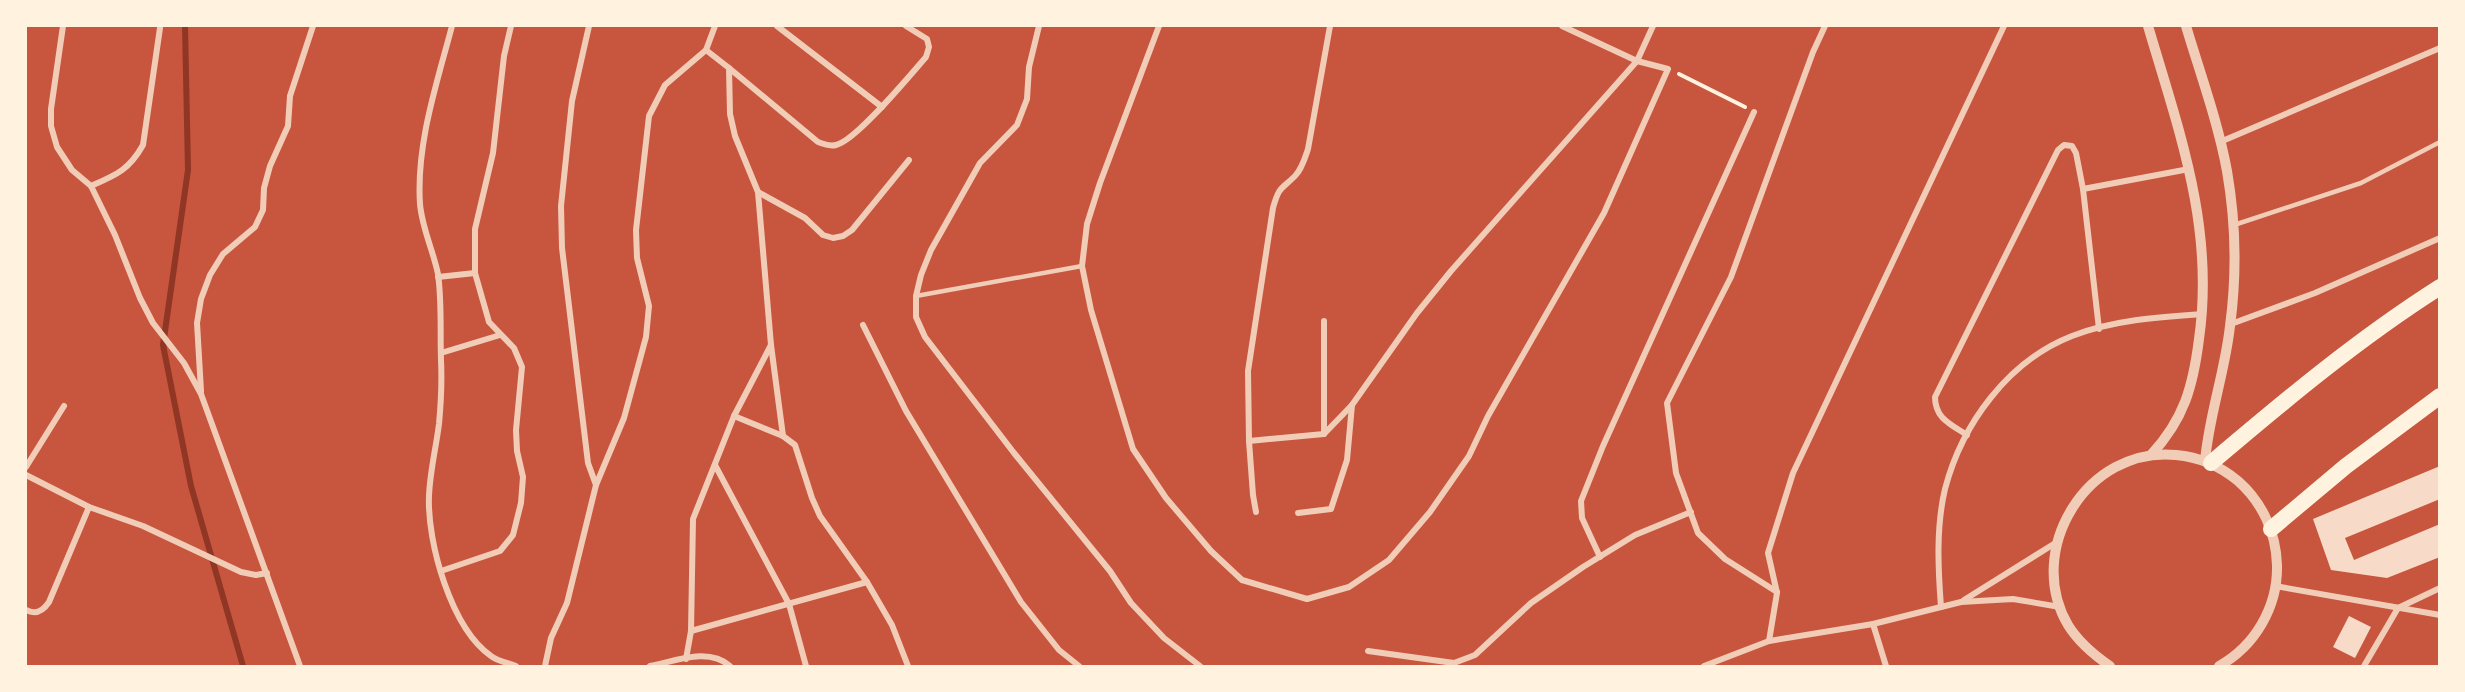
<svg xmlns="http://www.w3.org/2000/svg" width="2465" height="692" viewBox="0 0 2465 692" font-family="Bitter,serif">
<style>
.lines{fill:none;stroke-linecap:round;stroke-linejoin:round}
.stream{stroke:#8f3625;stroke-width:6}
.building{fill:#f7dbc8}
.path{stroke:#fff3e0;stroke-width:4}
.service{stroke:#f1ccb7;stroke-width:4.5}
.minor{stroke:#f1ccb7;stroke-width:6}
.tertiary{stroke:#f1ccb7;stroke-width:10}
.trunk{stroke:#fff3e0;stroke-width:16}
</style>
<rect width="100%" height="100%" fill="#c8553d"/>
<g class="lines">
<path class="stream" d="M185,26L188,170L163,345L191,486L243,666"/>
</g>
<g class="building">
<path d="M2440,466V499L2345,538L2354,560L2440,524V557L2387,578L2331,570L2313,519Z"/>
<path d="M2349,616L2371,627L2355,658L2333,647Z"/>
</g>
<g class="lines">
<path class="path" d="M1679,74L1745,107"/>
<g class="service">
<path d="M2234,225L2361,183L2440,142"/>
<path d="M916,296L1082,266"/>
</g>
<g class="minor">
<path d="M63,26L51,109V126L57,147L72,170L91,186L115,235L140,298L153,323L184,363L201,394L300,666"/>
<path d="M452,26C437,83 416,144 420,204C422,228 433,250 438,274C442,302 440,332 441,360C442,381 441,403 439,424C436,448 430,471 429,496C427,542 451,628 491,656C497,661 508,663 516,666"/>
<path d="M777,26L882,107"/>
<path d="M1039,26L1029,67L1027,99L1017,125L980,163L931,250L921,275L916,296V317L925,337L1014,453L1110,571L1131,603L1164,638L1200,666"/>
<path d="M1159,26L1100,183L1087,224L1082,266L1091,310L1133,449L1166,498L1211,551L1242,580L1307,599L1349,587L1389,560L1430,512L1469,456L1488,416L1604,213L1668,69L1637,61L1562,26"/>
<path d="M706,50L729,68L730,114L735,136L758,192L805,218L823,235L833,238L843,236L852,230L909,160"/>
<path d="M729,68L818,142C824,144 829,147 836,145C856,141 911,74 926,57L929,47L927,39L906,26"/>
<path d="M2220,142L2440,48"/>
<path d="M91,186C116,175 129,170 143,145L160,28"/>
<path d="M2083,189L2189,169"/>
<path d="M758,192L771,345L783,436"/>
<path d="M438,277L475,273"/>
<path d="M1324,321V434"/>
<path d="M2231,324L2315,293L2440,238"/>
<path d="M863,325L906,411L1021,602L1059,650L1079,666"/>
<path d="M441,353L500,335"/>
<path d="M201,391L197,323L201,299L210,275L223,254L255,227L263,210L264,188L270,166L288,126L290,96L313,26"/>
<path d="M734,416L783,436L795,445L812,498L820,516L867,582L892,625L908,666"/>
<path d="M1967,435C1950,424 1935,418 1935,397L2058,150L2064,145L2072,146L2076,153L2083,189L2099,329"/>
<path d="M1249,441L1324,434L1352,405L1417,313L1451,271L1637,61L1653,26"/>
<path d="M715,465L789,604L806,666"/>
<path d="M26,467L64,406"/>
<path d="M26,475L89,507L143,526L241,572L256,575L267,573"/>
<path d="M596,485L624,418L646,337L649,306L637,258L636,230L649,116L665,85L706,50L715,26"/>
<path d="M1256,512L1253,495L1249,441L1248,371L1273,208C1279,186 1281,190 1295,176C1302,169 1305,158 1308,149L1330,26"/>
<path d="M1298,513L1331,509L1347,460L1352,405"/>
<path d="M1600,557L1582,518L1581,501L1603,446L1754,112"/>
<path d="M441,571L500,551L513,535L521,503L523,477L517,451L516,430L522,367L514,348L489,322L475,273V229L493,153L504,56L511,26"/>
<path d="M2275,586L2440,615"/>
<path d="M1777,592L1725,559L1698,533L1676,473L1667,403L1731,277L1813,52L1825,26"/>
<path d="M1964,600L2057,542"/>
<path d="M1941,607C1938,568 1936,527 1945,489C1962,424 2008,361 2072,336C2113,320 2159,317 2202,314"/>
<path d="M26,610C36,615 43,611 49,602L89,507"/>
<path d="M1873,624L1886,666"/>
<path d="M691,631L867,582"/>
<path d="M1769,641L1777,593L1768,553L1793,473L2004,26"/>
<path d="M1368,651L1454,663L1475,655L1531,603L1583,567L1635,535L1691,512"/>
<path d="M686,659L691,631L693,519L734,416L771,345"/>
<path d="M545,666L551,638L567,603L596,485L588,463L562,248L561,206L572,101L589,26"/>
<path d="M650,666C676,661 708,647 730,666"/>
<path d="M1704,666L1769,641L1873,624L1961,602L2013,599L2060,607"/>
<path d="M2364,666L2398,608L2440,588"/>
</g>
<g class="tertiary">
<path d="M2148,26C2179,131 2215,228 2199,339C2193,387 2184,419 2151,455"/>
<path d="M2186,26C2200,73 2218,122 2227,171C2236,223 2237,274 2230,326C2225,372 2209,415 2205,461"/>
<path d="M2110,666C2094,655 2079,643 2068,625C2024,550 2087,446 2176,455C2199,457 2220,466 2238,481C2262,502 2276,532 2277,565C2278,607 2255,646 2219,666"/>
</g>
<g class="trunk">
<path d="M2211,463C2284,401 2358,339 2440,287"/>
<path d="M2271,529L2346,466L2440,396"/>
</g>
</g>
<rect width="2465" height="692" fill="none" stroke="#fff3e0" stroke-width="54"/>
</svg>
